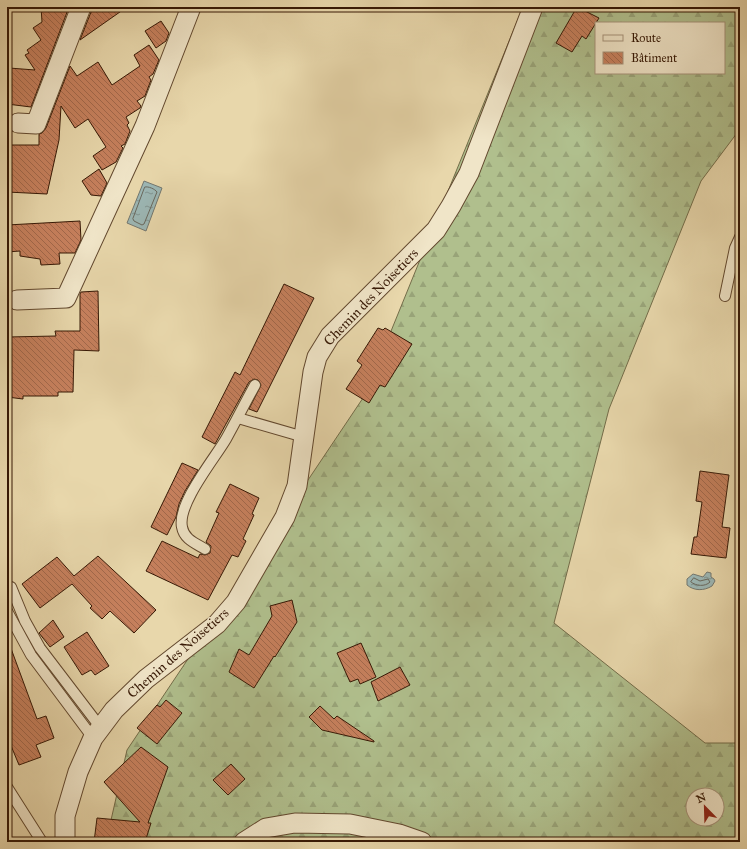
<svg xmlns="http://www.w3.org/2000/svg" width="747" height="849" viewBox="0 0 747 849" font-family="'IM FELL Great Primer',serif">
<style>
.forest{fill:url(#forest-firs);stroke:#736c49;fill-rule:evenodd}
.water{fill:url(#water-ripples);stroke:#73776f}
.lines{fill:none;stroke-linecap:round;stroke-linejoin:round}
.shore{stroke:#69685d;stroke-width:1}
.building{fill:url(#building-back-hatch);stroke:#361805}
.lane-casing{stroke:#62482e;stroke-width:12}
.street-casing{stroke:#62482e;stroke-width:21}
.lane{stroke:#f0e5c8;stroke-width:10}
.street{stroke:#f0e5c8;stroke-width:19}
.labels{text-anchor:middle;dominant-baseline:central;stroke-width:3;stroke-linejoin:round;paint-order:stroke}
.street-label{font-size:14px;fill:#361805;stroke:#f0e5c8}
</style>
<defs>
<pattern id="forest-firs" width="22" height="20" patternUnits="userSpaceOnUse"><rect width="22" height="20" fill="#b0bf8d"/><path d="M5 1l3.5 6h-7zM16 11l3.5 6h-7z" fill="#98a378"/></pattern>
<pattern id="water-ripples" width="26" height="14" patternUnits="userSpaceOnUse"><rect width="26" height="14" fill="#9cb7b5"/><path d="M2 4q2-2 4 0t4 0M15 11q2-2 4 0t4 0" fill="none" stroke="#809491"/></pattern>
<pattern id="building-back-hatch" width="6" height="6" patternUnits="userSpaceOnUse"><rect width="6" height="6" fill="#c6805d"/><path d="M-1 5l2 2M0 0l6 6M5-1l2 2" fill="none" stroke="#a2684b"/></pattern>
</defs>
<rect width="100%" height="100%" fill="#e8d7ab"/>
<filter id="stains"><feTurbulence type="fractalNoise" baseFrequency=".005" numOctaves="4"/><feColorMatrix values="0 0 0 0 .2 0 0 0 0 .09 0 0 0 0 .02 0 0 0 .5 -.17"/></filter>
<radialGradient id="worn" r=".72"><stop offset=".6" stop-color="#630" stop-opacity="0"/><stop offset="1" stop-color="#630" stop-opacity=".3"/></radialGradient>
<path class="forest" d="M523,7H740V129L701,181L609,409L554,623L705,743H740V842H106L127,750L365,395ZM596,23H724V73H596ZM693,795H717V819H693Z"/>
<g class="water">
<path d="M144,181L162,188L146,231L127,223Z"/>
<path d="M707,572L711,573V577L714,579L715,581L712,586C704,591 694,591 687,585V579L693,574L703,577Z"/>
</g>
<g class="lines">
<g class="shore">
<path d="M145,187C148,186 155,189 157,192L144,224L142,225L134,221L133,219Z"/>
<path d="M694,578L700,581L708,579L710,582C705,587 696,586 691,582Z"/>
</g>
</g>
<g class="building">
<path d="M41,7H69L31,107L7,104L9,68L35,70L25,55L29,53L27,50L41,40L33,28L42,22Z"/>
<path d="M98,7H127L80,40L91,12Z"/>
<path d="M577,7L599,18L586,39L582,36L572,52L556,43Z"/>
<path d="M161,21L169,33L166,41L156,48L145,31Z"/>
<path d="M149,45L159,60L153,74L149,77L151,80L145,96L137,101L141,106L140,108L126,117L129,123L127,125L130,131L125,144L121,146L123,148L116,162L102,170L93,156L106,147L88,119L75,128L61,106L59,140L47,194L7,192V145H39V134L42,133L46,128L70,66L77,76L98,62L112,85L140,66L134,55Z"/>
<path d="M99,169L107,183L101,196L91,195L82,181Z"/>
<path d="M80,221L81,240L75,253H59L60,264L41,265L40,259L20,256V251L7,252V225Z"/>
<path d="M284,284L314,298L257,412L249,409L261,385L258,380L254,379L249,382L215,444L202,437L235,372L240,375Z"/>
<path d="M98,291L99,351L74,350L73,392H58V396H23V399L7,397V337L56,336L55,331H80V294L81,292Z"/>
<path d="M378,328L383,330L385,328L412,344L385,387L380,385L369,403L346,389L362,365L357,361Z"/>
<path d="M182,463L198,470L185,491L179,504L176,517L167,535L151,527Z"/>
<path d="M700,471L729,475L722,527L730,528L726,558L691,554L694,537H697L702,502L696,501Z"/>
<path d="M230,484L259,498L252,514L254,515L243,539L246,541L238,557L232,555L208,600L146,571L162,541L198,558L200,554L205,555L210,553L211,546L206,542L219,513L216,512Z"/>
<path d="M98,556L156,610L134,633L110,611L102,619L90,608L92,606L72,584L40,608L22,584L57,557L74,576Z"/>
<path d="M292,600L297,622L275,657L274,656L254,688L229,672L239,649L249,655L272,616L270,606Z"/>
<path d="M53,620L64,637L50,647L39,633Z"/>
<path d="M87,632L109,666L95,675L91,670L82,675L64,647Z"/>
<path d="M7,643H9L37,719L46,716L54,738L36,745L41,757L19,765L7,736Z"/>
<path d="M361,643L376,677L360,684L358,679L350,682L337,653Z"/>
<path d="M400,667L410,685L378,701L371,682Z"/>
<path d="M166,700L182,713L157,744L137,728L157,705L160,707Z"/>
<path d="M320,706L334,719L337,716L374,741V742L322,730L309,717Z"/>
<path d="M141,747L168,767L148,823H151L145,842H94L97,818L140,822L104,782Z"/>
<path d="M231,764L245,779L228,795L213,780Z"/>
</g>
<g class="lines">
<g class="lane-casing">
<g id="lane">
<path d="M725,296L735,248L740,237"/>
<path d="M238,418L304,437"/>
<path d="M205,549C195,543 184,539 182,527C177,504 215,458 226,439C236,421 245,403 255,385"/>
<path d="M11,587L25,621L40,648L101,728"/>
<path d="M7,611L31,655L93,738"/>
<path d="M7,787L42,842"/>
</g>
</g>
<g class="street-casing">
<g id="street">
<path d="M18,123L36,124L81,7"/>
<path d="M17,300L66,298L145,126L191,7"/>
<path d="M65,842V816L78,772L93,738L114,710L146,679L217,624L236,602L285,517L297,486L313,372L317,357L330,336L436,230L451,206L469,173L533,7"/>
<path d="M244,842L266,828L295,823L350,824L399,834L422,842"/>
</g>
</g>
<use href="#lane" class="lane"/>
<use href="#street" class="street"/>
</g>
<g class="labels">
<g class="street-label">
<text transform="translate(371 297) rotate(-46)">Chemin des Noisetiers</text>
<text transform="translate(178 653) rotate(-41)">Chemin des Noisetiers</text>
</g>
</g>
<rect width="747" height="849" fill="none" stroke="#e8d7ab" stroke-width="24"/>
<rect x="8" y="8" width="731" height="833" fill="none" stroke="#361805" stroke-width="2"/>
<rect x="12" y="12" width="723" height="825" fill="none" stroke="#361805"/>
<rect x="595" y="22" width="130" height="52" fill="#f0e5c8" stroke="#a6937a"/>
<rect x="603" y="35" width="20" height="6" fill="#f0e5c8" stroke="#a6937a"/>
<text x="631" y="42" font-size="12" fill="#361805">Route</text>
<rect x="603" y="52" width="20" height="12" fill="url(#building-back-hatch)" stroke="#a6937a"/>
<text x="631" y="62" font-size="12" fill="#361805">Bâtiment</text>
<g transform="translate(705 807) rotate(337)"><circle r="19" fill="#f0e5c8" stroke="#a6937a"/>
<path d="M0-3L7 15L0 10L-7 15Z" fill="#8f2418"/>
<text y="-6" font-size="11" font-weight="bold" text-anchor="middle" fill="#361805">N</text>
</g>
<rect width="100%" height="100%" filter="url(#stains)"/>
<rect width="100%" height="100%" fill="url(#worn)"/>
</svg>
